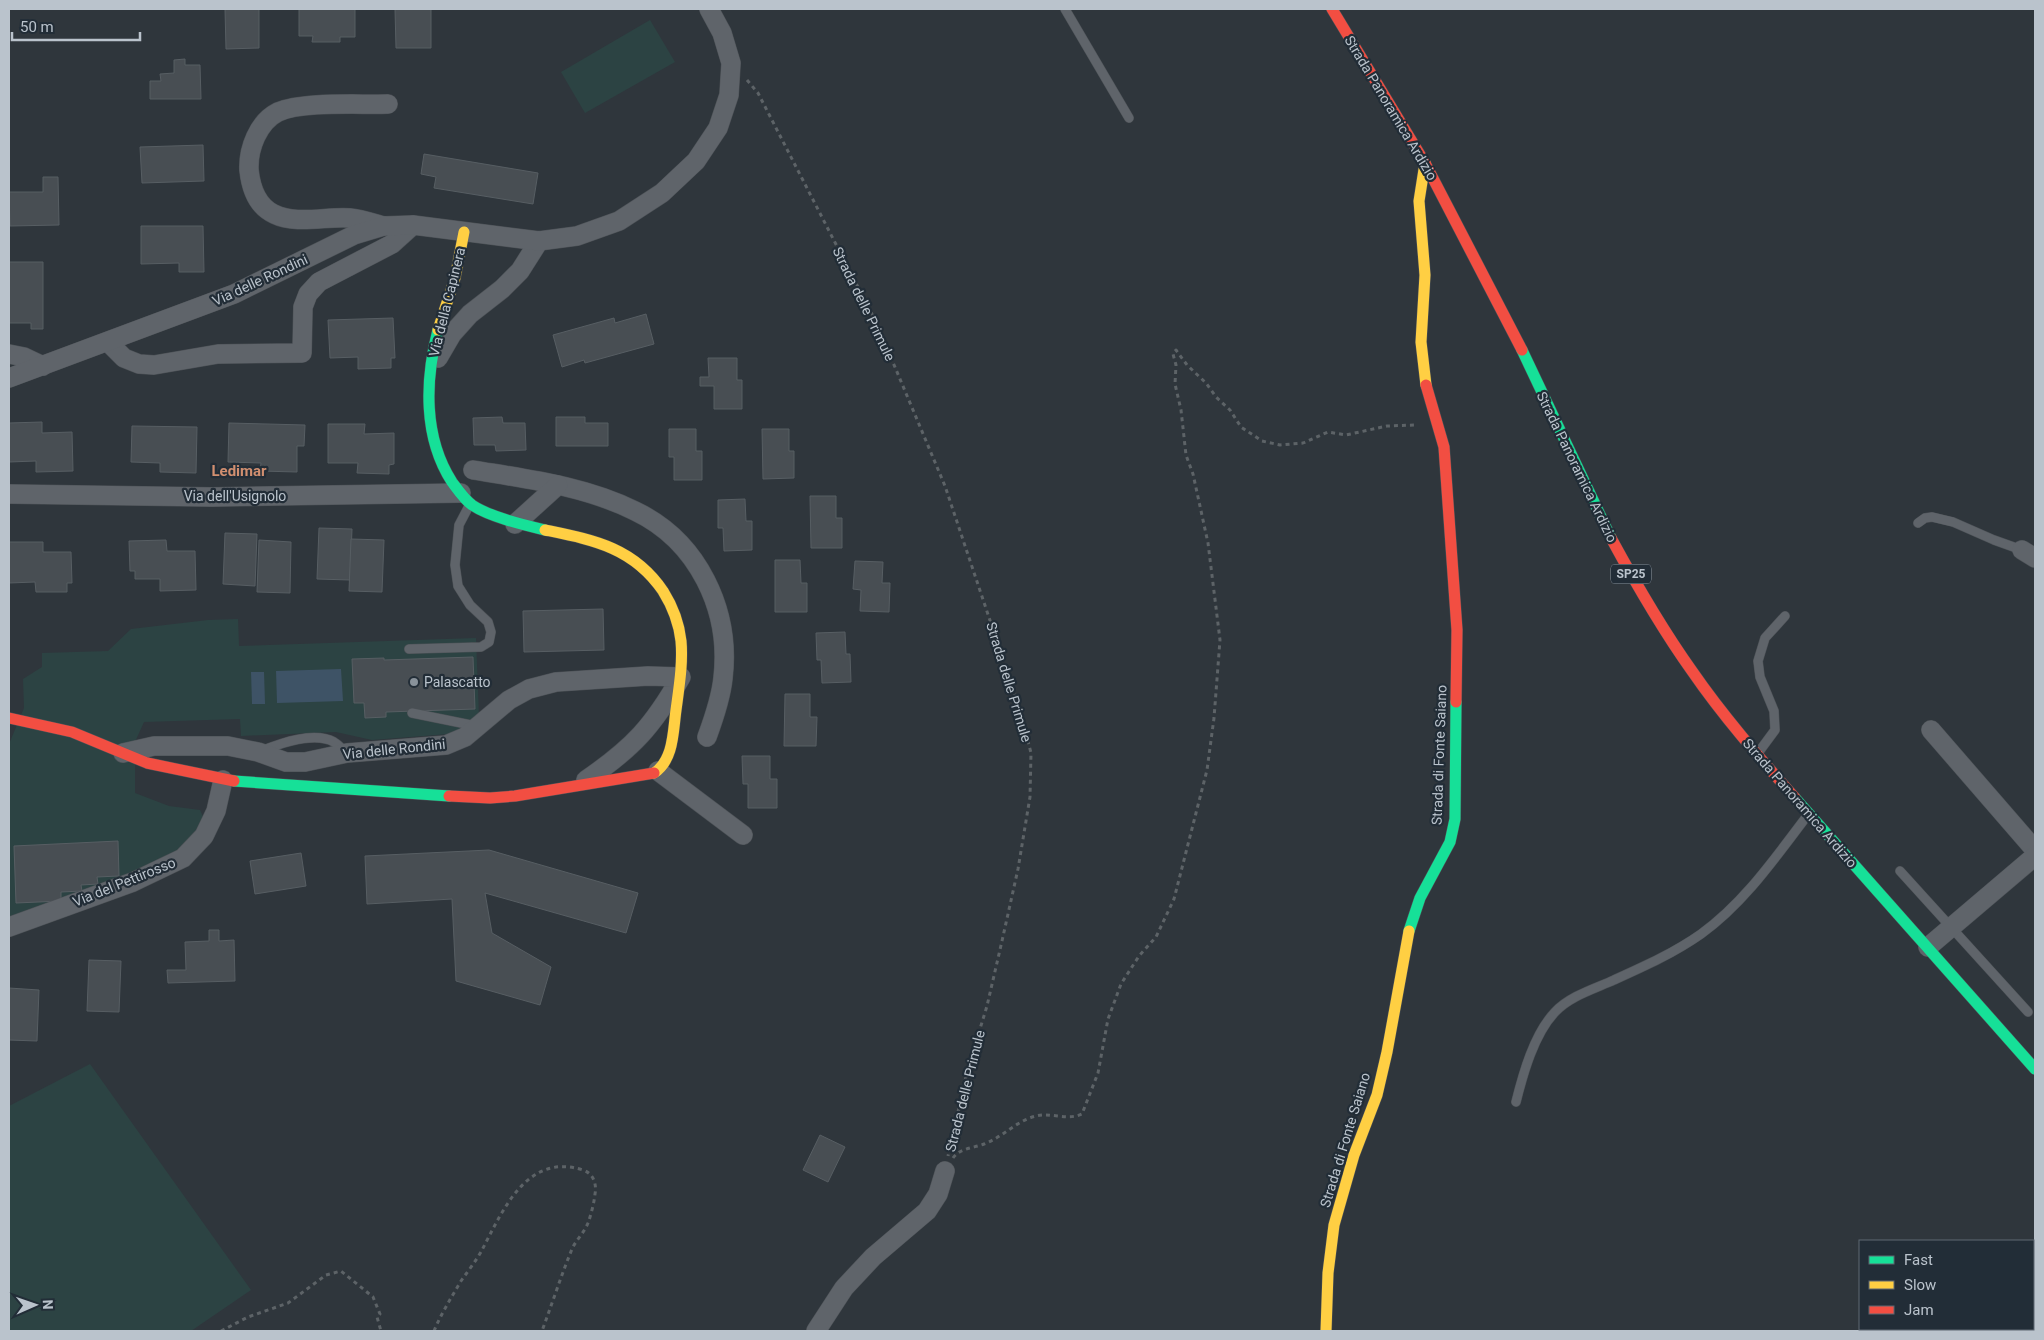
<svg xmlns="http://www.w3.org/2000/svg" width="2044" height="1340" viewBox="0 0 2044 1340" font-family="Roboto,sans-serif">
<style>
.green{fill:#2c4343}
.water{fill:#3e5366}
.building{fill:#484e53;stroke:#575e63}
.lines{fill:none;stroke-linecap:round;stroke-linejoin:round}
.lane-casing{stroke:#4d5257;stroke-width:10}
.street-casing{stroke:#4d5257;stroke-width:20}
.fast-casing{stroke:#4d5257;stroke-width:12}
.slow-casing{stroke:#4d5257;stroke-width:12}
.jam-casing{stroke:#4d5257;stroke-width:12}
.path{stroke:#5d6367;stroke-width:3;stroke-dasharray:4 4;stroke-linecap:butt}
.lane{stroke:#5f646a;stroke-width:9}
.street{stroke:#5f646a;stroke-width:19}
.fast{stroke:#16e098;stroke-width:11}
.slow{stroke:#ffcf43;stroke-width:11}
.jam{stroke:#f24e42;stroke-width:11}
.poi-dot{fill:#89929a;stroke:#222d37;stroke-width:2}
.labels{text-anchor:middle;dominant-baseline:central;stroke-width:4.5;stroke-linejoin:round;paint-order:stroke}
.shield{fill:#222d37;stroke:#8c969f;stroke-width:1}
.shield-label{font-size:12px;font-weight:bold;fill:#bac3cc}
.street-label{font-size:14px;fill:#bac3cc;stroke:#222d37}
.poi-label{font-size:14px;fill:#bac3cc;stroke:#222d37;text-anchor:start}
.neighbourhood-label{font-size:15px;font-weight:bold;fill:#d18f70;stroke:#222d37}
</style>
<rect width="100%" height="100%" fill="#2f363c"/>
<g class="green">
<path d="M650,20L675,62L585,113L561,72Z"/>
<path d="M238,619L239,646L476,638L479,716L464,728L449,734L372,740L336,732L241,736L240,719L144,722L135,742V793L169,806L200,810L206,823L186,849L140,874L9,921V744L24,708L23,679L42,667V653L108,651L131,629L208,620Z"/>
<path d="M90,1064L251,1290L191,1331H9V1106Z"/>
</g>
<g class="water">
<path d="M341,669L343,701L277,703L276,671Z"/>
<path d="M251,672H264L265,704H252Z"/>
</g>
<g class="building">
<path d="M225,9H259V48L226,49Z"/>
<path d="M299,9H355V37H340V42H312L313,36H299Z"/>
<path d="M395,9H431V48H396Z"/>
<path d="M185,59V65H200L201,99H150V81H161L160,74L174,73V60Z"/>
<path d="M203,145L204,181L142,183L140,147Z"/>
<path d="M424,154L538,173L533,204L434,188L436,177L421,174Z"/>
<path d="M43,177H58L59,225L10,226L9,192H43Z"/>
<path d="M141,226H203L204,272H179V263L141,264Z"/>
<path d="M9,262H43V329H31V323H9Z"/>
<path d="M646,314L654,344L585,363L584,360L562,367L553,335L614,318L615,323Z"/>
<path d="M393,318L395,358H391V368L358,369V357L330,358L328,320Z"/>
<path d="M708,358H737V380H742V409H714V386H700V377H709Z"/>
<path d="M502,417L503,423H525L526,450L496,451L495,445H474L473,418Z"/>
<path d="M556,417H585V423H608V446H556Z"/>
<path d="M42,422V433L72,432L73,471L36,472V461L9,462V423Z"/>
<path d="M229,423L305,425L304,446H297V472L260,471L261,463L228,462Z"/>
<path d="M328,424H365L364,434L394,433V464L389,465V474L357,473L358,463H328Z"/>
<path d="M132,426L197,427L196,473L160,472V463L131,462Z"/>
<path d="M669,429H696V451H702V480H674V457H669Z"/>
<path d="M762,429H789V451H794V478L763,479Z"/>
<path d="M810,496H836V518H842V548H811Z"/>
<path d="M745,499L746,521H752V550L724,551L723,528H718V500Z"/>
<path d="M319,528L352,529L350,580L317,579Z"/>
<path d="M225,533L257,534L255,586L223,584Z"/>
<path d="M351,539L384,540L382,592L349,591Z"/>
<path d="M166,540L167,551H195L196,590L160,591V579H135V571H130L129,541Z"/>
<path d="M259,540L291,542L290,593L257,592Z"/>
<path d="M9,542H43V552H71L72,583H67V592H36L35,582L9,583Z"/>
<path d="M775,560H800L801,583H807V612H775Z"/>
<path d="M855,561L883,562L882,583H890L889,612L860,611L861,590L853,589Z"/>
<path d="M603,609L604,650L524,652L523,611Z"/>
<path d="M845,632L846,654H850L851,682L822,683L821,660H817L816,633Z"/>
<path d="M473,657L475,709L386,712V717L365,718L364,703H354L352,659L384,658V660Z"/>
<path d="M785,694H810V717H817L816,746H784Z"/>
<path d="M742,756H770V779H777V808H748V784H743Z"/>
<path d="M118,841L119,876L97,877L98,884L81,885L82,891L61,892V901L16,903L14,846Z"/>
<path d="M489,850L638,893L626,933L485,893L492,933L551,967L540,1005L456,981L452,899L367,904L365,856Z"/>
<path d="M301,853L306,886L255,894L250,861Z"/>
<path d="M209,930H219V941L234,940L235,981L168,983L167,970H186L185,942L209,941Z"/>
<path d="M89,960L121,961L119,1012L87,1011Z"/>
<path d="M9,988L39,990L37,1041L9,1040Z"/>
<path d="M820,1135L845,1147L828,1182L803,1170Z"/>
</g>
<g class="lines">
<g class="lane-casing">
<g id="lane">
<path d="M1065,9L1129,118"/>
<path d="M1918,523L1925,518L1932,517L1953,522L1994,540L2022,550"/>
<path d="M409,649L481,647L489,642L491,632L488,622L470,605L458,586L455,565L459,525L469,506"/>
<path d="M412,713L476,726"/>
<path d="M261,751C281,743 314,731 334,742C339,745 343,750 347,753"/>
<path d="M1758,753L1775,730L1774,711L1760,677L1758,661L1765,638L1785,616"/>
<path d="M1900,871L2028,1012"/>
<path d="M1516,1102C1523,1074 1534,1034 1555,1012C1570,996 1594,989 1614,980C1645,966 1674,953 1701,934C1744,903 1775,858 1807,816"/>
</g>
</g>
<g class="street-casing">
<g id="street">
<path d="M384,226C373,223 361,219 350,218C327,216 296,225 274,214C257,206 251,189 249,170C248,149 258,122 278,112C303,101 359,105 388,104"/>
<path d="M108,342L124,358L139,364L154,365L218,354L302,353L303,307L308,294L319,282L392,244L413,225"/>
<path d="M9,354L24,357L43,366"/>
<path d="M438,358L452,334L470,314L502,289L520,271L539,241"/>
<path d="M9,378L234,294L354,235L384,226L413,225L539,241L577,236L619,221L662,193L696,161L718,128L729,95L731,63L722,33L709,9"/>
<path d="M473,470C527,479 585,486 635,511C698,541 731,610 723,678C721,698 714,718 707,737"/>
<path d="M9,494L212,497L461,493"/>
<path d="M515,524L558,485"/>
<path d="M2022,550L2035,558"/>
<path d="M1931,730L2035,850"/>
<path d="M123,753L154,746H228L258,752L286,762H305L347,753L446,745L465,737L509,700L529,689L556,682L648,676L681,677C653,726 633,748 586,780"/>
<path d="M658,771L743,835"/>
<path d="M9,927L133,882L183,858L204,836L216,811L223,780"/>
<path d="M1928,947L2035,856"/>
<path d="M816,1331L844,1288L873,1257L927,1211L938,1194L945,1171"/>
</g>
</g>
<g class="fast-casing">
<g id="fast">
<path d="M438,330C425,380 423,437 452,482C458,490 464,499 472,505C490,517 524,525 545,530"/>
<path d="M1522,350L1611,538"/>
<path d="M234,781L449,796"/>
<path d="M1795,798L2035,1069"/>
<path d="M1409,931L1420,898L1450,842L1455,819L1456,702"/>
</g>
</g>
<g class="slow-casing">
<g id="slow">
<path d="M1425,163L1419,201L1425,275L1421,342L1426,385"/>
<path d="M438,330L455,278L464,232"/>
<path d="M545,530C593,540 633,547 663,591C673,607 679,623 681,641C683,664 679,687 676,710C673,731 674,760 654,773"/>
<path d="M1326,1331L1328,1273L1334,1225L1354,1155L1377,1095L1387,1052L1409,931"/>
</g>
</g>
<g class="jam-casing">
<g id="jam">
<path d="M1332,9L1425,163L1522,350"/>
<path d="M1426,385L1444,447L1457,630L1456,702"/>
<path d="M1611,538C1636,584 1662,629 1692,671C1723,716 1759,757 1795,798"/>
<path d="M9,718L72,732L147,763L234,781"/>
<path d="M449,796L490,798L515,796L654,773"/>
</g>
</g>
<g class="path">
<path d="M747,80L758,93L876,322L945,486L1020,710L1031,753L1030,797L1018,869L1002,941L987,1006L968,1068L948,1156"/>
<path d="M953,1158C960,1148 974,1148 984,1144C1003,1137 1016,1121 1036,1116C1051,1112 1067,1121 1082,1114L1098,1073L1108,1019L1121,984L1139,956L1156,937L1174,899L1207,770L1214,718L1220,640L1208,543L1193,474L1186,455L1181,410L1175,384L1176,365L1173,354L1176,350L1187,365L1206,383L1216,397L1230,410L1241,427L1262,441L1280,445L1303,443L1328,432L1346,435L1387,426L1416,425"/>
<path d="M221,1331L248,1317L288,1303L326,1275L341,1271L373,1297L380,1314L377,1317L381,1331"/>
<path d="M434,1331C441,1314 451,1298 461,1281C468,1271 476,1261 482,1250C503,1210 527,1152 583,1170C593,1173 597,1184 595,1194C594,1203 591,1215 588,1223C584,1233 576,1240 572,1249C561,1276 552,1304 542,1331"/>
</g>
<use href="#lane" class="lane"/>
<use href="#street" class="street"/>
<use href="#fast" class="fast"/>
<use href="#slow" class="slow"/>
<use href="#jam" class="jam"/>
</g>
<circle class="poi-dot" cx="414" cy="682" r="5"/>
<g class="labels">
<rect class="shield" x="1611" y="564.5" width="40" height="19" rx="4"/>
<g class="shield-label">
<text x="1631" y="574">SP25</text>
</g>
<g class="street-label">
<text transform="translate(1391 108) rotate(59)">Strada Panoramica Ardizio</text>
<text transform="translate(260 280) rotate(-25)">Via delle Rondini</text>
<text transform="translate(447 302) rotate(-76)">Via della Capinera</text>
<text transform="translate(864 304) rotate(64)">Strada delle Primule</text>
<text transform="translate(1577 467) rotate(64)">Strada Panoramica Ardizio</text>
<text x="235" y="496">Via dell'Usignolo</text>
<text transform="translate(1009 682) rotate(73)">Strada delle Primule</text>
<text transform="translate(394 749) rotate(-6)">Via delle Rondini</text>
<text transform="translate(1439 755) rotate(-88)">Strada di Fonte Saiano</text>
<text transform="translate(1800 803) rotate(49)">Strada Panoramica Ardizio</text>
<text transform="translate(124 882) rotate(-22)">Via del Pettirosso</text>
<text transform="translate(965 1091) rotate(-76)">Strada delle Primule</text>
<text transform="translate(1345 1140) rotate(-73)">Strada di Fonte Saiano</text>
</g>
<g class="poi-label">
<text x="424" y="682">Palascatto</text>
</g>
<g class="neighbourhood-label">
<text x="239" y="471">Ledimar</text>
</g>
</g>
<rect width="2044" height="1340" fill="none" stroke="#bac3cc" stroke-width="20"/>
<rect x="1859" y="1240" width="175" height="90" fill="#222d37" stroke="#5f6973"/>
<rect x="1869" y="1256" width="25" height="8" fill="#16e098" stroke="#5f6973"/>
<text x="1904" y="1265" font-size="15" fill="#bac3cc">Fast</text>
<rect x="1869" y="1281" width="25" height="8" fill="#ffcf43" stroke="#5f6973"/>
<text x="1904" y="1290" font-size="15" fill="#bac3cc">Slow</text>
<rect x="1869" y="1306" width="25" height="8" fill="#f24e42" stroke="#5f6973"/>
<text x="1904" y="1315" font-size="15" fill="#bac3cc">Jam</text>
<g transform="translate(35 1305) rotate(88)" stroke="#222d37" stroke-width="4" paint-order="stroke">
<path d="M0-4L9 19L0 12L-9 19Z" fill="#bac3cc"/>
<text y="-8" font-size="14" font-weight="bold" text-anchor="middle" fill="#bac3cc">N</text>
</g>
<path d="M12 32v8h128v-8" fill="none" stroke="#bac3cc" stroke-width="2.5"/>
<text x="20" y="32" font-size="15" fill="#bac3cc" stroke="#222d37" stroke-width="4" paint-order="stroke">50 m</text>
</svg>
